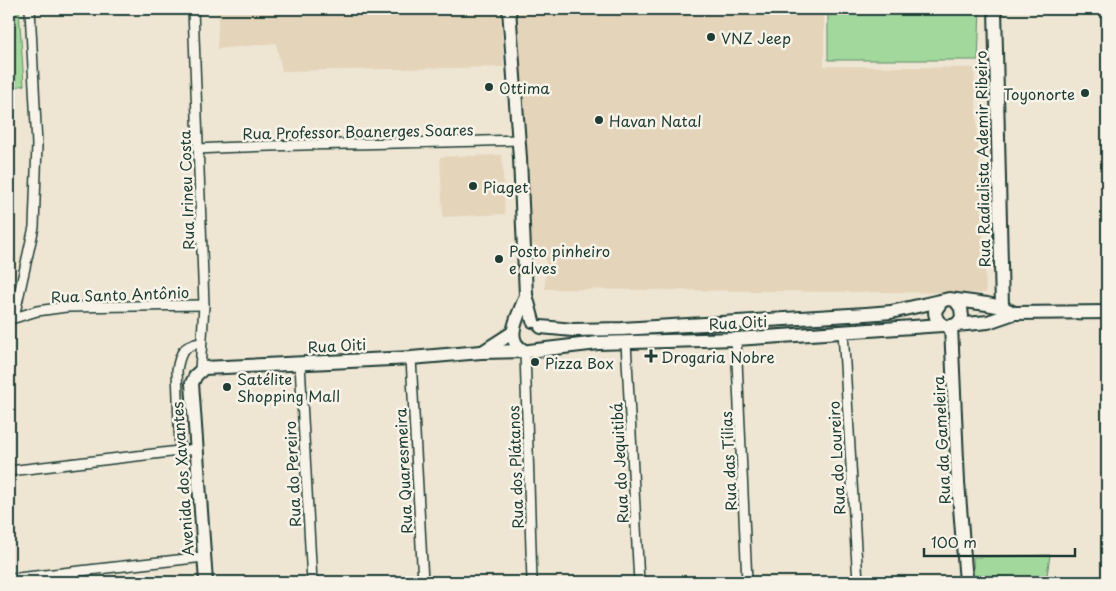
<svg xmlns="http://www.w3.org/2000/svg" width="1116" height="591" viewBox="0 0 1116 591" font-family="'Playpen Sans',sans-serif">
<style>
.built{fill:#e4d4ba}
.green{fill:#a2d89c;stroke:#608a68}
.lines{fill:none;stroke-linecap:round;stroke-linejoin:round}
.street-casing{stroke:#1f3d34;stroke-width:12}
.secondary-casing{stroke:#1f3d34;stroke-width:16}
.street{stroke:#f7f3e8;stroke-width:9}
.secondary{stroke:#f7f3e8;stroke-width:12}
.poi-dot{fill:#1f3d34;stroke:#f7f3e8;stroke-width:2}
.labels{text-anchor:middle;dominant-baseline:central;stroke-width:5;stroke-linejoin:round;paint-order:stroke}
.poi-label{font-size:15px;fill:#1f3d34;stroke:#f7f3e8;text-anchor:start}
.street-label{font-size:15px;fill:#1f3d34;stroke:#f7f3e8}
</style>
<rect width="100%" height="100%" fill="#eee5d3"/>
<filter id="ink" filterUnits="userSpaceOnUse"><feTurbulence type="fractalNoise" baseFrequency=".02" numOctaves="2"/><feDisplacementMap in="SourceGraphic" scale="10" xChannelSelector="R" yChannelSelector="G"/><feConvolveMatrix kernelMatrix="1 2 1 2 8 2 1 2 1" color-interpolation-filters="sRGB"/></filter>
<g filter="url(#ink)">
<g class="built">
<path d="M219,9H500L504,67L282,71L276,43L217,49Z"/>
<path d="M516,9H824V66L974,68L986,293L545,289L546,250H542L527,241Z"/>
<path d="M502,155L505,214L443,217L440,157Z"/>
</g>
<g class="green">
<path d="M9,9H19L24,85L9,89Z"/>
<path d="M828,9H980L978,60H828Z"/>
<path d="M1050,555L1046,582H974L973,557Z"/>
</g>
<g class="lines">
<g class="street-casing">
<g id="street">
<path d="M193,9L204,305L200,371"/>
<path d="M198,149C305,143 412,144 519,140"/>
<path d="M14,317L34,227L37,145L30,9"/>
<path d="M11,319L37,311L66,307L204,305"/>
<path d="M843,331L858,582"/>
<path d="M736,339L747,582"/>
<path d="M626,342L639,582"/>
<path d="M525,351L532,582"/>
<path d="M411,358L423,582"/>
<path d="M300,364L312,582"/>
<path d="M180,452L177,370C180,353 183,345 201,343"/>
<path d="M9,471L196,449"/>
<path d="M9,579L204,557"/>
</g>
</g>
<g class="secondary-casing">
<g id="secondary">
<path d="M509,9L520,158L526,295L533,321"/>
<path d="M995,9L1002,307"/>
<path d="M941,302L935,311C935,327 955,333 962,317L961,308L956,301"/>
<path d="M956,325L988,322L1014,313"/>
<path d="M951,326L958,482L966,582"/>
<path d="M541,327L573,330L622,329L866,314L891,312L949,299L987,304L1002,307L1014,313L1107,312"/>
<path d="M523,350C502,339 521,312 526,295"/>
<path d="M484,351L512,333"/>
<path d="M206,582L192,383L196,375L204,368L411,358L481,352L529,351L598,343L736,339L942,325"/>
</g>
</g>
<use href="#street" class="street"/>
<use href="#secondary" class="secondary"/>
</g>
</g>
<g class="poi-dot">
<circle cx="711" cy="37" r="5"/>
<circle cx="489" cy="87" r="5"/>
<circle cx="1085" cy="93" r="5"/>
<circle cx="599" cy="120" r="5"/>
<circle cx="473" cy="186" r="5"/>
<circle cx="499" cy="259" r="5"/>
<path d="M648.5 348.5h5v5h5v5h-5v5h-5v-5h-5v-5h5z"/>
<circle cx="535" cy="362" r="5"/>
<circle cx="227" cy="387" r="5"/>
</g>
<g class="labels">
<g class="poi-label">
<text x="721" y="37">VNZ Jeep</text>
<text x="499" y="87">Ottima</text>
<text x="1075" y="93" text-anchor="end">Toyonorte</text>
<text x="609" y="120">Havan Natal</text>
<text x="483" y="186">Piaget</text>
<text x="509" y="250">Posto pinheiro<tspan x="509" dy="17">e alves</tspan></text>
<text x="661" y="356">Drogaria Nobre</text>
<text x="545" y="362">Pizza Box</text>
<text x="237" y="378">Satélite<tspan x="237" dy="17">Shopping Mall</tspan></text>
</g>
<g class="street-label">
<text transform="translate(358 131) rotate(-1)">Rua Professor Boanerges Soares</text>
<text transform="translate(982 159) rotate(-91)">Rua Radialista Ademir Ribeiro</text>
<text transform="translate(186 190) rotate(-92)">Rua Irineu Costa</text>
<text transform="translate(120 294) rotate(-2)">Rua Santo Antônio</text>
<text transform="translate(738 322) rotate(-3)">Rua Oiti</text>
<text transform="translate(337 345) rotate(-3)">Rua Oiti</text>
<text transform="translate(941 440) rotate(-93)">Rua da Gameleira</text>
<text transform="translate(836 458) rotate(-93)">Rua do Loureiro</text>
<text transform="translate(728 461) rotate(-93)">Rua das Tílias</text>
<text transform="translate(619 463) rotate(-93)">Rua do Jequitibá</text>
<text transform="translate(515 467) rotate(-92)">Rua dos Plátanos</text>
<text transform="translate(403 471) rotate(-93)">Rua Quaresmeira</text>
<text transform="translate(292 474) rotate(-93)">Rua do Pereiro</text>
<text transform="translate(182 479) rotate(-94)">Avenida dos Xavantes</text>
</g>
</g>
<rect width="1116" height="591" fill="none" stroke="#f7f3e8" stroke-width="30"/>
<rect x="15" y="15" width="1086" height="561" fill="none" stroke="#1f3d34" stroke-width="2" filter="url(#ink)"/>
<path d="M924 548v8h151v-8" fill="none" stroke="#1f3d34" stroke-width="2.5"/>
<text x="931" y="548" font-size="15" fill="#1f3d34" stroke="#f7f3e8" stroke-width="4" paint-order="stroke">100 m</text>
</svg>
